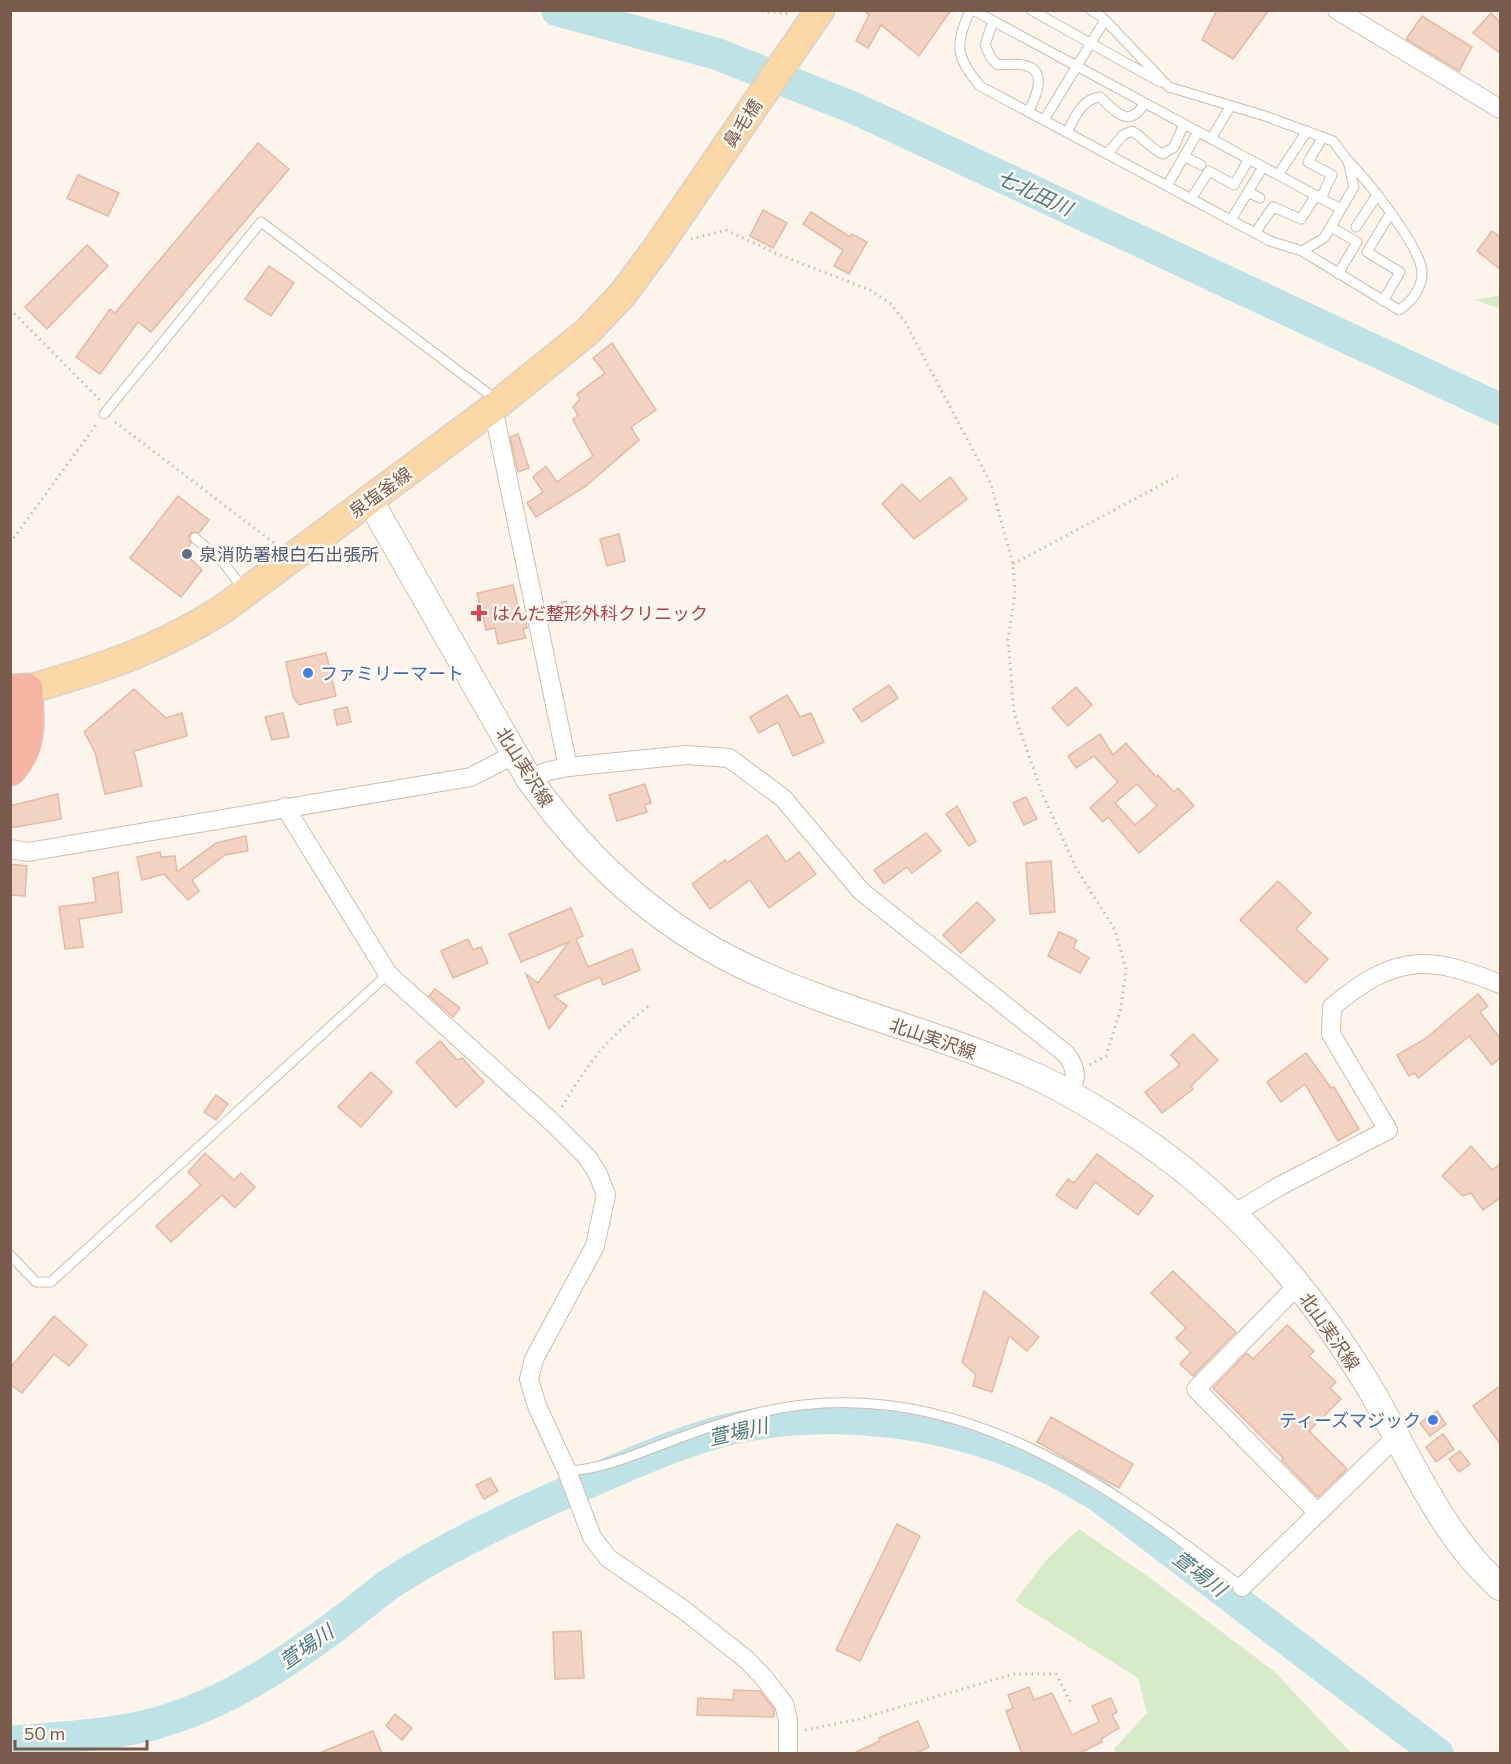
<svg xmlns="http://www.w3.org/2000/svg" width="1511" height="1764" viewBox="0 0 1511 1764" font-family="Commissioner,'Noto Sans JP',sans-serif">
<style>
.green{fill:#d8ebc8}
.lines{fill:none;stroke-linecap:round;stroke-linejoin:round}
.river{stroke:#bee3e7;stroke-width:32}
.building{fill:#f2d3c2;stroke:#e5b9a2;stroke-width:1.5;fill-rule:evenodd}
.lane-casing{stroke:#cfbdaf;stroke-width:11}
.street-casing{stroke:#cfbdaf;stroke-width:20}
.secondary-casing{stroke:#d5bfaf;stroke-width:28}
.primary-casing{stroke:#d9d1cd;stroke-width:31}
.highway-casing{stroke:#d9d1cd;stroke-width:35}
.path{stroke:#d8b6a4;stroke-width:3;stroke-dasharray:1.5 4.5;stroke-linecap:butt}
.lane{stroke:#fff;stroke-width:9}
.street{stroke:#fff;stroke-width:18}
.secondary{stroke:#fff;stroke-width:26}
.primary{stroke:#fad7a4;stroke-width:28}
.highway{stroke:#f6b5a2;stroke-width:33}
.service-dot{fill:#5c6f8a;stroke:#fff9f1;stroke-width:2}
.health-dot{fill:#e0444e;stroke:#fff9f1;stroke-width:2}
.shop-dot{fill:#3f7fe0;stroke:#fff9f1;stroke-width:2}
.labels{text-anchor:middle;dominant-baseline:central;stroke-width:5;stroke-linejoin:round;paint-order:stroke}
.street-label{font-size:18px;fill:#785b4d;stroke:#fff9f1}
.service-label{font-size:18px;fill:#4e5e75;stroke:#fff9f1;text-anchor:start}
.health-label{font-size:18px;fill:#be3a42;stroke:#fff9f1;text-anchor:start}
.shop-label{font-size:18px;fill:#366cbe;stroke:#fff9f1;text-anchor:start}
.water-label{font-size:20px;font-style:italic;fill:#437c84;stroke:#fff9f1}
</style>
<rect width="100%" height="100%" fill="#fdf5eb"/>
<g class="green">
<path d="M1500,295V309L1475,300Z"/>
<path d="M1079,1529L1150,1578L1275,1672L1351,1753H1116L1114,1749L1147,1713L1138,1678L1015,1601L1048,1558Z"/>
</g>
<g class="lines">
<g class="river">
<path d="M557,10L717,54L854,108L1500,409"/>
<path d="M10,1742C59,1737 110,1736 157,1723C225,1704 287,1663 342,1621C360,1608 376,1593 394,1581C452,1544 515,1515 578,1487C627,1465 692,1436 744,1426C842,1408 954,1422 1044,1466C1062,1474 1079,1485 1096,1494L1438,1754"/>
</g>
</g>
<g class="building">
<path d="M864,10H951L919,56L881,25L868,48L856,41L869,15Z"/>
<path d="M1217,10H1269L1233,59L1202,40Z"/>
<path d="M1491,13L1500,22V53L1473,33Z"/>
<path d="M1422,16L1472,47L1459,71L1406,39Z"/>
<path d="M258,143L289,169L151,332L138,322L100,374L76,357L110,309L115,313Z"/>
<path d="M78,175L119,193L108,216L67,198Z"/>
<path d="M763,210L787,223L773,248L750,236Z"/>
<path d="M811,212L850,237L852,234L867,242L849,274L834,266L843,250L803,224Z"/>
<path d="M1492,231L1500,237V269L1477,251Z"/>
<path d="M87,245L108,266L47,329L25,307Z"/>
<path d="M269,266L294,283L271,316L245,299Z"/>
<path d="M612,343L656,410L631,427L639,440L586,486L536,517L527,503L543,492L533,477L546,466L557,482L593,456L573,420L578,415L573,407L580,399L577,394L605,373L593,358Z"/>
<path d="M518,434L529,468L518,472L510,437Z"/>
<path d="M950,477L967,499L914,539L882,504L902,484L920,501Z"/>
<path d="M178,496L209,520L199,533L192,532L189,536L191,543L184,552L202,570L181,597L130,558Z"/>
<path d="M619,534L625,561L607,566L600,539Z"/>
<path d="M513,585L520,615L524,613L527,628L523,629L526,638L498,644L495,628L486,630L477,593Z"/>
<path d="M566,601L570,617L549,622L546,608Z"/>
<path d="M326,653L336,696L299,705L293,697L286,662Z"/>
<path d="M889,685L898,698L862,722L853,709Z"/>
<path d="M1076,687L1092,705L1068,726L1052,708Z"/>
<path d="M134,689L166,718L182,713L187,736L134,751L142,786L105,794L95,752L84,732Z"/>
<path d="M787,695L800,717L811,713L824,742L793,756L778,722L759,733L750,717Z"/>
<path d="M347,707L351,722L337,725L334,710Z"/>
<path d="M283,713L289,737L272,740L265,717Z"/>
<path d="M1100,734L1113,755L1126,743L1156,777L1158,775L1174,792L1178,788L1194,806L1139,853L1108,817L1103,822L1090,808L1118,782L1094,756L1076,768L1068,756ZM1137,784L1157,806L1135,825L1115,803Z"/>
<path d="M645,784L651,803L645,805L647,812L617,821L609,795Z"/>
<path d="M58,794L61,819L10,828V806Z"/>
<path d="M1026,797L1037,819L1024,825L1013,803Z"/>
<path d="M957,806L976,841L969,846L946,814Z"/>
<path d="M926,833L941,851L912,873L907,867L884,884L874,870Z"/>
<path d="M767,835L786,862L799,852L816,874L769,908L750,880L710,909L692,884L725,860L727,863Z"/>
<path d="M246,836L248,851L225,855L192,880L199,891L188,900L164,874L142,880L137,857L160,852L161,857L175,856L177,872L216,843Z"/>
<path d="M1051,861L1055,912L1030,914L1026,863Z"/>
<path d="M10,864L27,866L25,896L10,895Z"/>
<path d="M118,872L122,912L79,919L83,947L65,949L59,907L96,902L93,878Z"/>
<path d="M1278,881L1311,913L1296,929L1328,959L1306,983L1240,920Z"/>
<path d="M977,902L995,920L961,953L943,935Z"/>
<path d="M571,908L583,936L576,939L588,967L632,949L640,970L603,985L600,977L554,996L567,1006L549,1029L526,974L538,983L569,942L521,962L509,934Z"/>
<path d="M1059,932L1077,940L1073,948L1089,958L1080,973L1048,956Z"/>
<path d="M468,939L473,950L481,947L488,963L453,978L441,951Z"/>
<path d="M435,989L460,1008L453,1017L429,996Z"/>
<path d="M1478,994L1488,1006L1480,1012L1500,1038V1058L1492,1065L1469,1036L1418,1078L1415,1073L1409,1076L1397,1055L1425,1039Z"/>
<path d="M1193,1034L1218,1060L1191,1086L1193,1089L1162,1113L1145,1092L1180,1065L1171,1055Z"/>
<path d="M440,1041L457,1060L462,1058L484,1082L456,1107L416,1062Z"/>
<path d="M1306,1053L1331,1088L1334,1087L1359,1129L1338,1141L1305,1084L1281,1102L1267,1082Z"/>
<path d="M371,1072L392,1092L361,1127L338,1107Z"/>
<path d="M216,1095L228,1104L216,1120L204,1112Z"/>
<path d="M1471,1146L1492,1170L1500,1164V1198L1483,1210L1471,1193L1463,1196L1442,1176Z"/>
<path d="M205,1153L234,1180L241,1173L255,1187L235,1208L222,1195L171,1242L156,1226L201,1185L188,1172Z"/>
<path d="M1097,1154L1153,1196L1138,1215L1095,1182L1076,1209L1056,1195L1068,1179L1074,1183Z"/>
<path d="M1173,1271L1236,1332L1193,1376L1180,1364L1191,1352L1176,1338L1186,1328L1151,1293Z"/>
<path d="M984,1291L1039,1337L1027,1351L1009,1336L992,1392L973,1386L976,1375L962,1362Z"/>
<path d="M54,1316L87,1345L69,1366L54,1354L22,1393L10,1384V1368Z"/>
<path d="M1287,1325L1314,1351L1309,1356L1336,1382L1330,1388L1341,1399L1309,1431L1347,1469L1318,1497L1282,1460L1283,1458L1213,1388L1247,1353L1253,1359Z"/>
<path d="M1500,1386V1444L1473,1406Z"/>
<path d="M1437,1411L1446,1424L1430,1436L1420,1423Z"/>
<path d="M1051,1417L1133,1464L1119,1488L1037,1442Z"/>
<path d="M1443,1434L1454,1449L1436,1462L1426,1447Z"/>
<path d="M1460,1451L1470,1464L1459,1472L1449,1459Z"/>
<path d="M490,1478L498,1491L484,1499L476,1485Z"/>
<path d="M897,1524L920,1536L860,1661L836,1650Z"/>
<path d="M581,1631L584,1678L555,1679L553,1632Z"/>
<path d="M1029,1687L1034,1700L1052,1693L1072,1735L1099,1722L1092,1706L1111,1698L1117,1712L1112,1715L1119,1728L1101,1739L1102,1742L1077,1754H1022L1006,1711L1013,1708L1008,1695Z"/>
<path d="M734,1690L760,1691L774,1709V1717L697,1715L698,1698L733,1700Z"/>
<path d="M395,1714L412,1728L402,1740L386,1726Z"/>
<path d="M918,1721L929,1747L915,1754H852L880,1741L879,1738Z"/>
<path d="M373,1731L382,1754H319V1753Z"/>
</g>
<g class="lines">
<g class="lane-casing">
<g id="lane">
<path d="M970,10C955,46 955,56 980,86L1270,241L1302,251L1324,238L1354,187L1348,161L1333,141L1265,116L1169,87L1103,18L1091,10"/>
<path d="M973,10L1341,209"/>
<path d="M1031,10L1160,82"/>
<path d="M993,21L985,45L991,58L998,65C1006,65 1015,63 1023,65C1049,69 1036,97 1028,112"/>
<path d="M1044,120L1105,20"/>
<path d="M1067,132C1075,118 1081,99 1100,97C1116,111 1128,130 1145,103"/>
<path d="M1211,139L1230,107"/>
<path d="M1107,154L1123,135L1132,131C1144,138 1150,148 1163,154L1174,147L1184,124"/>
<path d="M1184,156L1201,165"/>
<path d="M1278,175L1307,131"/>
<path d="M1167,186L1198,132"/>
<path d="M1248,192L1260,198"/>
<path d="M1321,198L1332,175L1308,162L1323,137"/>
<path d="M1191,199L1209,171L1234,185L1249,159"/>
<path d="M1231,220L1263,167"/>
<path d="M1331,227L1357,242L1338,274"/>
<path d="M1356,227L1377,195"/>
<path d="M1255,233L1273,207L1301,219L1316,195"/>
<path d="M1302,251L1399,310C1411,302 1422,289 1422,273C1422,248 1367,180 1349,162"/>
<path d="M1383,301L1400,272L1367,252L1390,214"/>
<path d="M104,414L261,222L498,401"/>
<path d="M195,538L223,562L244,590"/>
<path d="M10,1255L36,1282H51L388,974"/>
<path d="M567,1471C603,1469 633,1455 666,1443C697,1431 729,1420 761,1412C947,1369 1102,1479 1242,1587"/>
</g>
</g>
<g class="street-casing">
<g id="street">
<path d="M1337,10L1500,109"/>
<path d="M493,408L568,767"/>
<path d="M529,779L548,771L568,767L686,755L729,758L783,798L861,891L1066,1054C1077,1069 1077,1077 1070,1093"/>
<path d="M285,807L388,974L553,1123L587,1157L598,1174L606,1195L595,1246L534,1359L529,1379L537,1406L567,1471L592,1537L608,1558L684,1610L747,1660L764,1678L784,1704L788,1720V1754"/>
<path d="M10,849L28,852L471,777L515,754"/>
<path d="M1235,1213L1278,1187L1388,1130L1331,1034L1332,1007C1394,955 1427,954 1500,984"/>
<path d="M1298,1285L1196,1389L1318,1513"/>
<path d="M1242,1587L1396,1437"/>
</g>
</g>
<g class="secondary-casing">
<path id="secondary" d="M369,499L529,779C587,860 659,927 750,969C839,1011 936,1032 1026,1072C1068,1090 1107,1115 1145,1141C1236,1204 1307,1286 1365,1380C1408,1451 1437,1531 1500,1587"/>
</g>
<g class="primary-casing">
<path id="primary" d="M26,690C100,669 157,651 223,609L493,408L587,332L622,295L657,248L820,10"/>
</g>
<g class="highway-casing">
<path id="highway" d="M10,691L26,690C28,720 31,745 10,769"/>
</g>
<g class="path">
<path d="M750,10L791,14"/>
<path d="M691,239L726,230L775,253L870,290L891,304L905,322L991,484L1013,564L1015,592L1008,640L1014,713L1042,793L1076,868L1115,930L1126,969L1121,1008L1106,1056L1089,1065"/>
<path d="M10,309L100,400"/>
<path d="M115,422L274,543"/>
<path d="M10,543L96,425"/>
<path d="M1013,564L1178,476"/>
<path d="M562,1107C591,1059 606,1039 650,1005"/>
<path d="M805,1730L859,1719L1014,1674H1056L1071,1703"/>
</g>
<use href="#lane" class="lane"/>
<use href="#street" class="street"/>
<use href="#secondary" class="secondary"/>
<use href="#primary" class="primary"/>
<use href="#highway" class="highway"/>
</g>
<circle class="service-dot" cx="187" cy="554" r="6"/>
<path class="health-dot" d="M476 604h6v6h6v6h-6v6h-6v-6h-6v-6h6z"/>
<g class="shop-dot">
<circle cx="308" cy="673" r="6"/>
<circle cx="1433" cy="1420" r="6"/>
</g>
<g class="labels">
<g class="street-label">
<text transform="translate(742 123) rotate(-56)">鼻毛橋</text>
<text transform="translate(380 492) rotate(-36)">泉塩釜線</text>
<text transform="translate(525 767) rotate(58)">北山実沢線</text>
<text transform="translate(933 1038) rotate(19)">北山実沢線</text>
<text transform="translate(1330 1331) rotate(55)">北山実沢線</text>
</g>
<g class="service-label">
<text x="199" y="554">泉消防署根白石出張所</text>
</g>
<g class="health-label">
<text x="492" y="613">はんだ整形外科クリニック</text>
</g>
<g class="shop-label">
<text x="320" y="673">ファミリーマート</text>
<text x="1421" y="1420" text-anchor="end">ティーズマジック</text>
</g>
<g class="water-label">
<text transform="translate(1035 192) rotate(25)">七北田川</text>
<text transform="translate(738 1431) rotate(-13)">萱場川</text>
<text transform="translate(1200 1573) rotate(37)">萱場川</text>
<text transform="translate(306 1646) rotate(-35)">萱場川</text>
</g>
</g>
<rect width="1511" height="1764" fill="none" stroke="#785b4d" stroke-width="24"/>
<path d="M15 1740v9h132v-9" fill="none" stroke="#785b4d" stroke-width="3"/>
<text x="24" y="1740" font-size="18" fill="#785b4d" stroke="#fff9f1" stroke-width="4.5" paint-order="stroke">50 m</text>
</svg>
